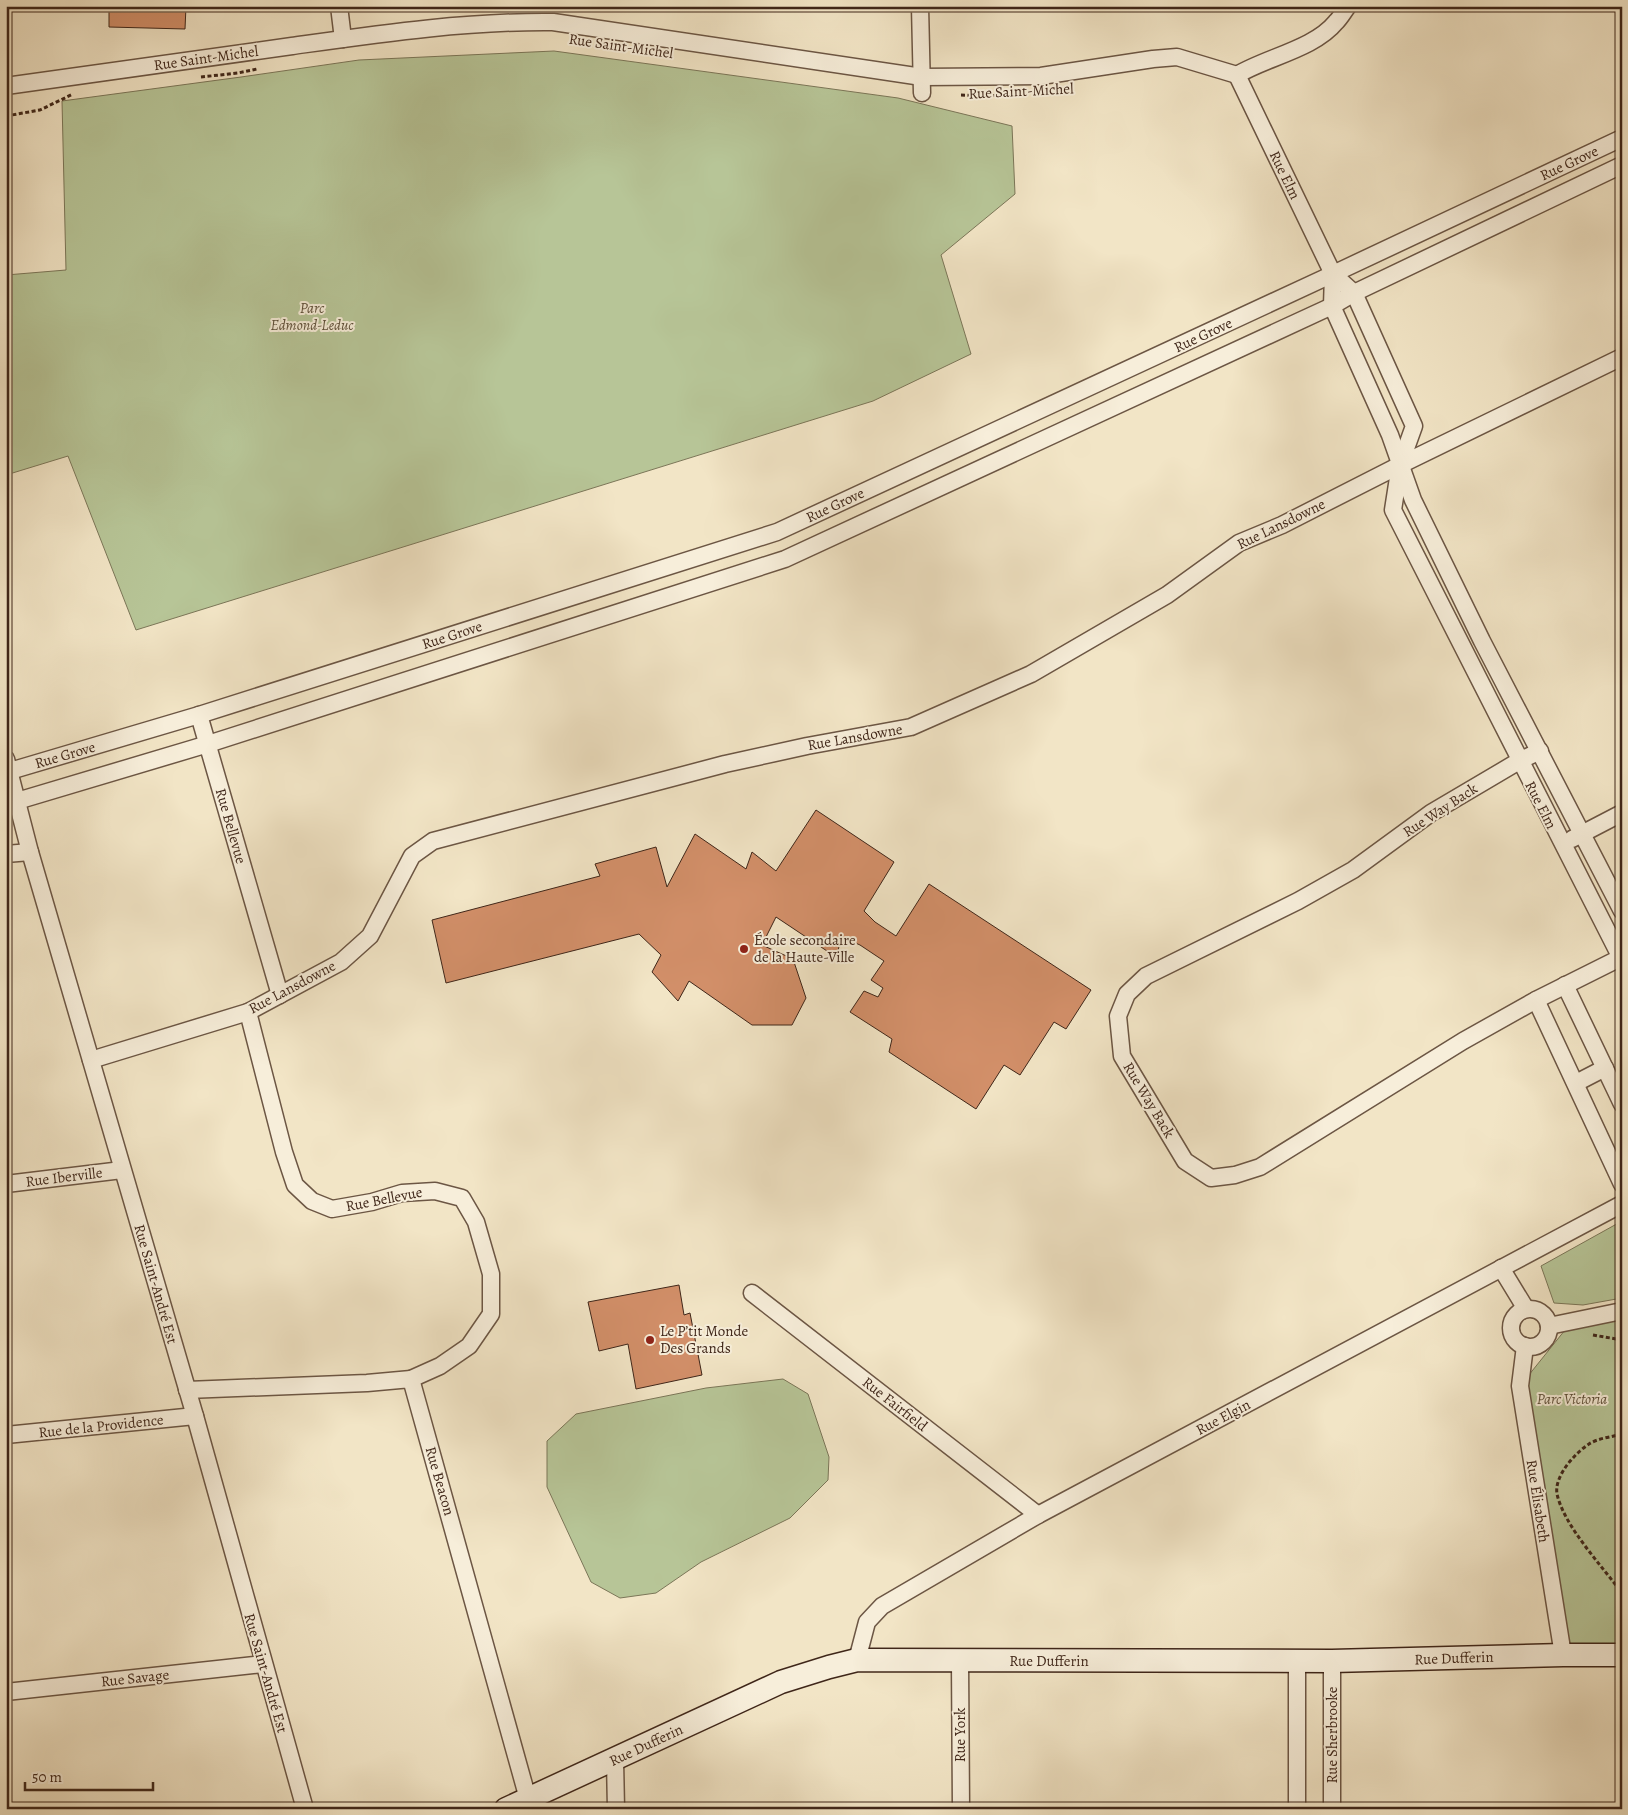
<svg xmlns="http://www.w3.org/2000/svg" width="1628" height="1815" viewBox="0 0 1628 1815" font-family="Alegreya,serif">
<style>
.green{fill:#b7c597;stroke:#7b7658}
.building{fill:#d28f69;stroke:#3f2619}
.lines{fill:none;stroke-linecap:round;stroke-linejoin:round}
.street-casing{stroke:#6c5644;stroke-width:19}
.secondary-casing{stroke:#3f2619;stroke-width:25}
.path{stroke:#3f2619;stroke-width:3;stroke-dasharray:4 2.5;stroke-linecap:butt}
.street{stroke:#f7eeda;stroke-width:16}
.secondary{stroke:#f7eeda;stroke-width:22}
.poi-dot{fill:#8f2418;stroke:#f7eeda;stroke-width:2}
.labels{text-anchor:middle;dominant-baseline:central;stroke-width:4;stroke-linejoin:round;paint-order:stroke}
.street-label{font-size:15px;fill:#3f2619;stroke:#f7eeda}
.park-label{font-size:15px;font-style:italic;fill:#5d4e38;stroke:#f7eeda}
.poi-label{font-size:15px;fill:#3f2619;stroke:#f7eeda;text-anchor:start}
</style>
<rect width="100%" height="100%" fill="#f2e5c6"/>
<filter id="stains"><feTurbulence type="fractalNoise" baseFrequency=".004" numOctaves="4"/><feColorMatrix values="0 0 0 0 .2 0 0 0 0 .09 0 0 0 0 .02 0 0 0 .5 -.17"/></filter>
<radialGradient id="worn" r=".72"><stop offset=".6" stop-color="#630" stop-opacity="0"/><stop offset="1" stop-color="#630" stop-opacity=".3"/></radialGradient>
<g class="green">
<path d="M554,51L898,98L1012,126L1015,194L941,255L971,354L873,401L136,630L68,456L6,475V275L66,270L62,101L241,77L359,60Z"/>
<path d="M1622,1221V1298L1583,1305L1554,1303L1541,1266Z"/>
<path d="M1622,1319V1655H1563L1520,1386L1565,1330Z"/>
<path d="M783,1379L808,1394L829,1457L828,1480L790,1518L701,1562L656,1593L620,1598L591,1582L547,1487V1441L576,1414L706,1388Z"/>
</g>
<g class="building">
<path d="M109,6H186L185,29L109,27Z"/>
<path d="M816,810L894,862L864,911L875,922L896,936L929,884L1091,990L1066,1029L1054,1022L1020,1075L1004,1065L976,1109L889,1052L892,1039L850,1012L864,991L878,997L883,988L871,980L884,961L860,945L842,937L836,957L776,917L762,945L793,959L806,998L792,1025H752L689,981L678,1001L652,972L661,955L639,934L446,983L432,920L600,876L595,864L656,847L667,887L695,834L746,869L752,852L776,871Z"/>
<path d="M679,1285L684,1315L690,1313L702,1375L636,1389L628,1344L599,1351L588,1302Z"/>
</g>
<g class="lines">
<g class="street-casing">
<g id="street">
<path d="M339,6L343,39"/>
<path d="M920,6L922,93"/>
<path d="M1237,75L1333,274L1354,293L1414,426L1400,465L1393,510L1621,958"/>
<path d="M6,86C102,72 197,59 292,46C378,34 466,21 553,22L922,77L1041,76L1153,59L1177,57L1237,75C1267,57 1314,49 1336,22C1341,17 1344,11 1348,6"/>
<path d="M1333,274L1332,306L1390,435L1413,500L1482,641L1622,911"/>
<path d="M199,715L280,995"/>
<path d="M1540,751L1519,761L1431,813L1353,870L1298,901L1146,976L1127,994L1118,1016L1122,1056L1185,1161L1211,1178L1235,1175L1260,1167L1463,1041L1536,1000L1622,957"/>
<path d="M6,759L30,852L195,1416L305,1809"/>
<path d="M10,771L199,715L777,532L1333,274L1622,138"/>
<path d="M17,801L208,744L785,559L1332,306L1354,293L1622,165"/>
<path d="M1572,839L1622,813"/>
<path d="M6,854L30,852"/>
<path d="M1565,985L1622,1104"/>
<path d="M1536,1000L1622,1184"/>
<path d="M248,1012L284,1152L295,1185L312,1201L332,1209L372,1202L402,1193L435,1191L462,1198L476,1222L491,1274V1314L469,1346L440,1366L411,1379"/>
<path d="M91,1060L248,1012L341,962L370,936L412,856L433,841L725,764L807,746L911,727L1031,674L1167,595L1239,543L1282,525L1400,465L1622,357"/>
<path d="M1576,1083L1605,1068"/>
<path d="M6,1184L122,1170"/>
<path d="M1501,1268L1526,1309"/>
<path d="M752,1293L1038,1515"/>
<circle cx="1530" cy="1328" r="19"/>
<path d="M1549,1326L1622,1311"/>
<path d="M1525,1346L1520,1386L1563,1655"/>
<path d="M187,1390L367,1383L411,1379L528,1799"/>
<path d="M6,1435L195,1416"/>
<path d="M857,1660L867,1622L882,1606L1038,1515L1622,1204"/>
<path d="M960,1661L961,1809"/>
<path d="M1297,1661V1809"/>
<path d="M6,1692L263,1664"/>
<path d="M615,1760L616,1809"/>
<path d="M1332,1809V1661"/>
</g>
</g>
<g class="secondary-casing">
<path id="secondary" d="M506,1809L781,1682L829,1667L857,1660L1332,1661L1563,1655H1622"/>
</g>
<g class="path">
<path d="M201,77L238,73L257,69"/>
<path d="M961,95L986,96L1017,94"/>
<path d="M6,116L40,110L73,94"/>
<path d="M1593,1335L1622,1340"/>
<path d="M1622,1434C1612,1437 1598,1438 1589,1444C1575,1453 1554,1476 1557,1494C1564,1526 1602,1566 1622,1593"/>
</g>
<use href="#street" class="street"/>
<use href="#secondary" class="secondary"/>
</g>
<g class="poi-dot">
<circle cx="744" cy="949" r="5"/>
<circle cx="650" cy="1340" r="5"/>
</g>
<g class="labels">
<g class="street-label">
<text transform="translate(621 46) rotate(8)">Rue Saint-Michel</text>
<text transform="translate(206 58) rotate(-8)">Rue Saint-Michel</text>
<text transform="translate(1021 91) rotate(-3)">Rue Saint-Michel</text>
<text transform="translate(1569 163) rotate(-25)">Rue Grove</text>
<text transform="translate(1285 175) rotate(64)">Rue Elm</text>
<text transform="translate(1203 335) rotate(-25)">Rue Grove</text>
<text transform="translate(835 505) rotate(-25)">Rue Grove</text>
<text transform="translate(1281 524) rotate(-26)">Rue Lansdowne</text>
<text transform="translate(452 635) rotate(-18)">Rue Grove</text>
<text transform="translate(855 737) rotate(-10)">Rue Lansdowne</text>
<text transform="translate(65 755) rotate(-16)">Rue Grove</text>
<text transform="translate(1541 805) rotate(63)">Rue Elm</text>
<text transform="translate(1440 810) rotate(-33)">Rue Way Back</text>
<text transform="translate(231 826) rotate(74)">Rue Bellevue</text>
<text transform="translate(292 987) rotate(-28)">Rue Lansdowne</text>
<text transform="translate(1149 1100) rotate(59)">Rue Way Back</text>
<text transform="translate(64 1177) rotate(-7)">Rue Iberville</text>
<text transform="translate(384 1199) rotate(-11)">Rue Bellevue</text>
<text transform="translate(156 1284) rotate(74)">Rue Saint-André Est</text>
<text transform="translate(895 1404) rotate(38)">Rue Fairfield</text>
<text transform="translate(1223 1417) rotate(-28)">Rue Elgin</text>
<text transform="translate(101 1426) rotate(-6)">Rue de la Providence</text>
<text transform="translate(440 1481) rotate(74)">Rue Beacon</text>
<text transform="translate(1538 1501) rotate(81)">Rue Élisabeth</text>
<text transform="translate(1454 1658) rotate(-2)">Rue Dufferin</text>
<text x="1049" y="1661">Rue Dufferin</text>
<text transform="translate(266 1673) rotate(74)">Rue Saint-André Est</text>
<text transform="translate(135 1678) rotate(-6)">Rue Savage</text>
<text transform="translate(960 1735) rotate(-90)">Rue York</text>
<text transform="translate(1332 1735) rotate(-90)">Rue Sherbrooke</text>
<text transform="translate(646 1745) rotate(-25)">Rue Dufferin</text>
</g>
<g class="park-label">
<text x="312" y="308">Parc<tspan x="312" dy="17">Edmond-Leduc</tspan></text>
<text x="1572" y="1399">Parc Victoria</text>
</g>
<g class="poi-label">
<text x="754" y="940">École secondaire<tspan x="754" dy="17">de la Haute-Ville</tspan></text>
<text x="660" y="1331">Le P’tit Monde<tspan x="660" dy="17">Des Grands</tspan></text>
</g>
</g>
<rect width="1628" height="1815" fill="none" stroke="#f2e5c6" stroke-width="25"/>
<rect x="8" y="8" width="1613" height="1800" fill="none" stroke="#3f2619" stroke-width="2.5"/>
<rect x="12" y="12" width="1603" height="1790" fill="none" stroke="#3f2619"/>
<path d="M25 1782v8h128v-8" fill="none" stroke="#3f2619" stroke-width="2.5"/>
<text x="32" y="1782" font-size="15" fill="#3f2619" stroke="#f7eeda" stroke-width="4" paint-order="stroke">50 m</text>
<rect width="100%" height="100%" filter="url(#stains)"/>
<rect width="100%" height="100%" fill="url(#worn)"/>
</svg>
